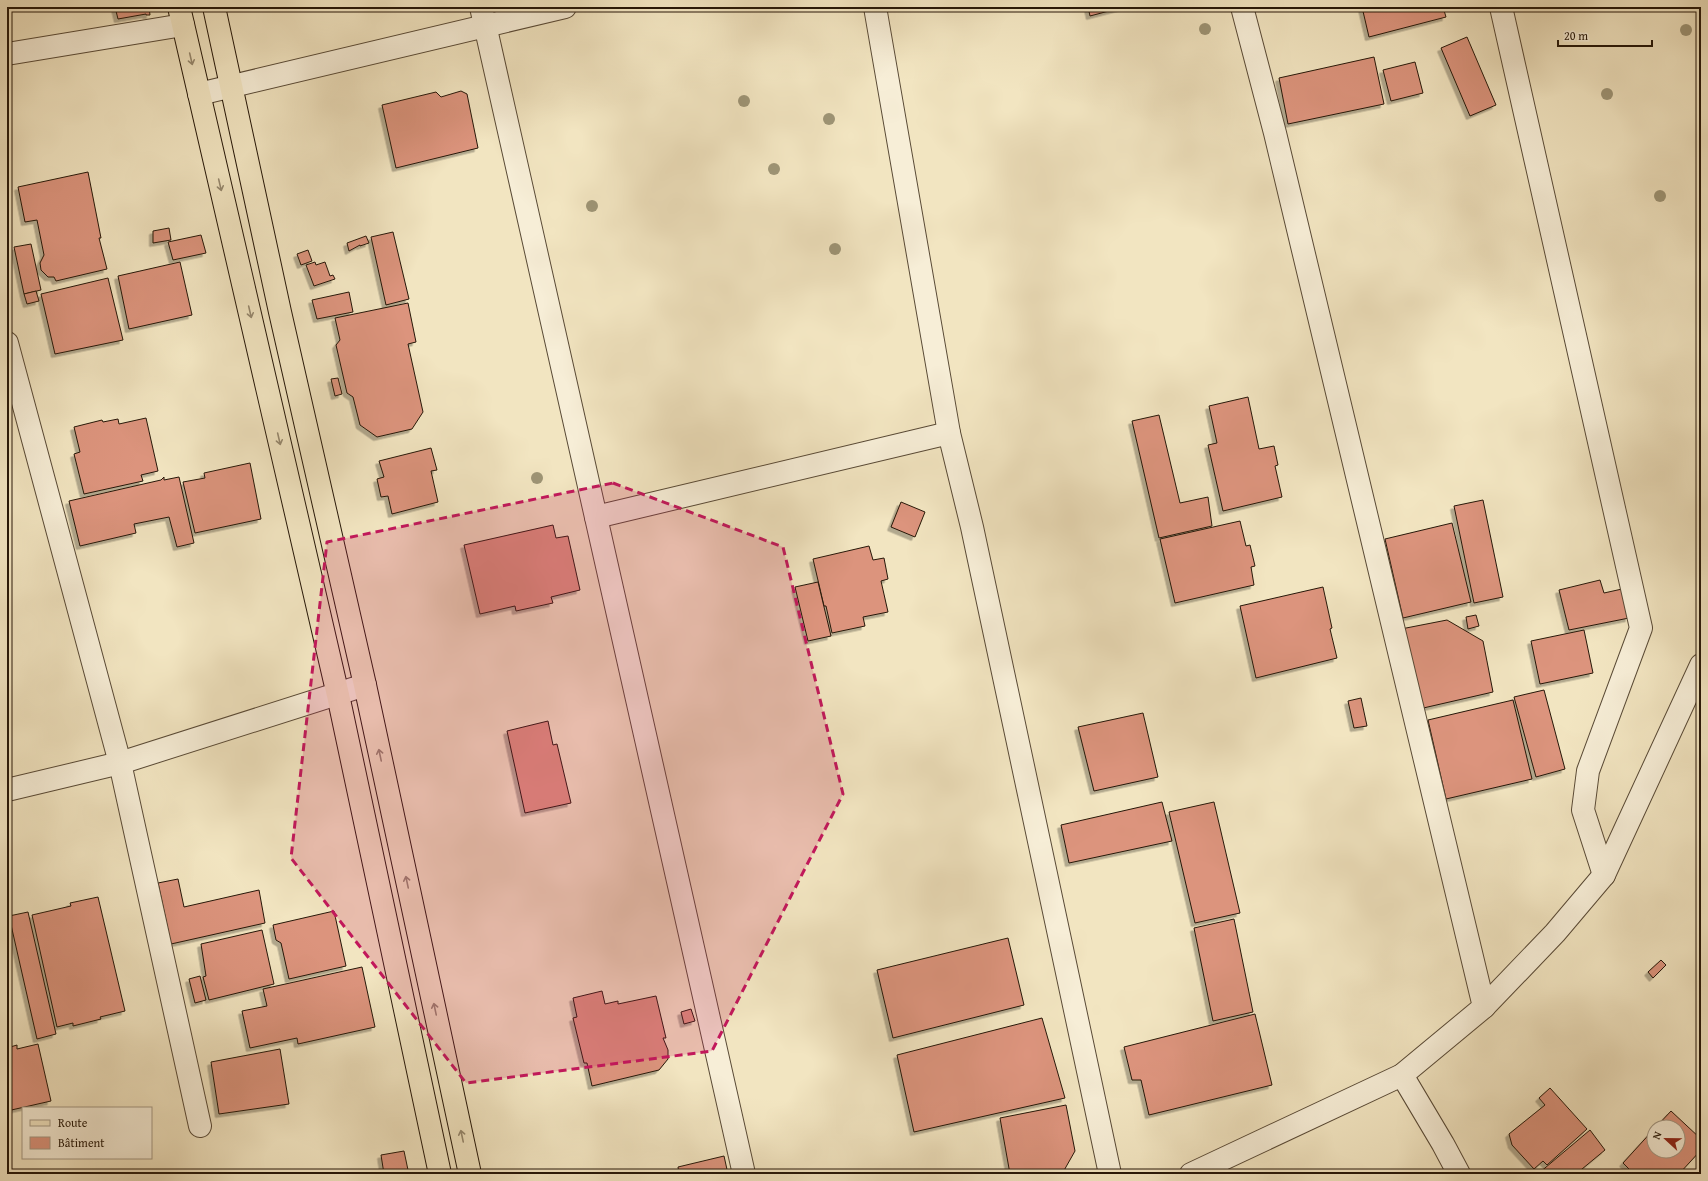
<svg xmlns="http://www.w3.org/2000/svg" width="1708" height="1181" viewBox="0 0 1708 1181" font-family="'Gentium Book Plus',serif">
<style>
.building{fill:#dc947d;stroke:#261708;filter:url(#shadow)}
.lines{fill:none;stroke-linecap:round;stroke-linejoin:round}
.minor-casing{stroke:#594a36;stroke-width:24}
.major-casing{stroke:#261708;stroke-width:24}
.minor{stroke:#f7eed7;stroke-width:22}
.major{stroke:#f2e5c1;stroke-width:22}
.tree{fill:#9e9576}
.oneway{stroke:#96886e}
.marked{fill:#c2185b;fill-opacity:0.2;stroke:#c2185b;stroke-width:3;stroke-dasharray:8 5;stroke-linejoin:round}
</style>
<defs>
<filter id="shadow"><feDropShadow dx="-3.5" dy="3.5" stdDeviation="0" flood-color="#0004"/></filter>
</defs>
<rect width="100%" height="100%" fill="#f2e5c1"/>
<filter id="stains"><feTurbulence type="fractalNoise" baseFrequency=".005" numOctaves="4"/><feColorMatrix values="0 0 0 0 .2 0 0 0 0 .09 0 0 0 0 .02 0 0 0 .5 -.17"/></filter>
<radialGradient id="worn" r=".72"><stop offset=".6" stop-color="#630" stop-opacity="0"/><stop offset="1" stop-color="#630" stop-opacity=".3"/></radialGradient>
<g class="building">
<path d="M115,7H149L150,15H146V14L118,19Z"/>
<path d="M1088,7H1124L1090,16Z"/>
<path d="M1362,7H1443L1446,17L1369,37Z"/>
<path d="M1467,37L1496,105L1470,116L1441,48Z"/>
<path d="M1374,57L1384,104L1288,124L1279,78Z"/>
<path d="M1415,62L1423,93L1391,101L1383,70Z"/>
<path d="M461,91L467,94L478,148L396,168L382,105L436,92L441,97Z"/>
<path d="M88,172L101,238H99L107,269L56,281L54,277H48L41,270L40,263L44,255L37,220L25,222L18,187Z"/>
<path d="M169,228L171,240L153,243V231Z"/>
<path d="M393,232L409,299L386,305L371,237Z"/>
<path d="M201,235L206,253L173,260L168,242Z"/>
<path d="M366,236L369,243L360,246V245L349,251L347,243Z"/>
<path d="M31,244L41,290L24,294L14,247Z"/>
<path d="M308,250L312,261L301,265L297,254Z"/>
<path d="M180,262L192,315L129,329L118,276Z"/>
<path d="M315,262L316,265L325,262L330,276L333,275L335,279L314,286L306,265Z"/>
<path d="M108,278L123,340L55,354L41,294Z"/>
<path d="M36,291L39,301L27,304L24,294Z"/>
<path d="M349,292L353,312L317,319L312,300Z"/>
<path d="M408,303L416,342L408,344L423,412L412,429L377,437L360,425L353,397L347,393L336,345L340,340L335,318Z"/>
<path d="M338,378L342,394L335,396L331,379Z"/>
<path d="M1248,397L1259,449L1274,446L1278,465L1275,466L1282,497L1223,511L1208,445L1217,443L1209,406Z"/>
<path d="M1159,415L1180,503L1208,497L1212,526L1159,538L1132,421Z"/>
<path d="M146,418L158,471L141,475L143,481L84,494L74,454L80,452L74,427L102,420L103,422L118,419L119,424Z"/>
<path d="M431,448L437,470L431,471L438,502L392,514L388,496L381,497L377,479L384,477L379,461Z"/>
<path d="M250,463L261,519L195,533L183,482L205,478L204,473Z"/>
<path d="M164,477V480L179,477L194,543L177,547L169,517L134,524L136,533L80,546L69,501L161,480Z"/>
<path d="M1483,500L1503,597L1474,603L1454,506Z"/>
<path d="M901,502L925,512L915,537L891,527Z"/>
<path d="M1240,521L1246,546L1250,545L1255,566L1251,567L1254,585L1175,603L1160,539Z"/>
<path d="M1452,523L1471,602L1403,618L1385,539Z"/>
<path d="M553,525L556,538L568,536L580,590L551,597L553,603L516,611L515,606L480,614L464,545Z"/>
<path d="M869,546L873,560L884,558L888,579L881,581L888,612L863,617L865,626L832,633L826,606H824L813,559Z"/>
<path d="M1600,580L1604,593L1622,589L1629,618L1569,630L1559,590Z"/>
<path d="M818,582L831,636L808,641L795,587Z"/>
<path d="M1323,587L1332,628L1330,629L1337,658L1256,678L1240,606Z"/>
<path d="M1476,615L1479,626L1468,629L1466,617Z"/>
<path d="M1447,620L1483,641L1493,692L1419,709L1401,629Z"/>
<path d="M1584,630L1593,673L1540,684L1531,641Z"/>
<path d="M1544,690L1565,769L1536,777L1514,697Z"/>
<path d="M1361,698L1367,726L1354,728L1348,701Z"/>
<path d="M1513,700L1532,779L1446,799L1428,720Z"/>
<path d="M1143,713L1158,777L1094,791L1078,727Z"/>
<path d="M548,721L553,745L557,744L571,803L525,813L507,731Z"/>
<path d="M1162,802L1172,841L1069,863L1061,825Z"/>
<path d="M1214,802L1240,913L1195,923L1169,812Z"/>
<path d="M178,879L184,907L259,890L265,923L171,944L158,883Z"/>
<path d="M98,897L125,1011L100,1017L101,1019L73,1026V1023L57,1027L32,915L71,906L70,903Z"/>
<path d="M334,911L346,966L289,979L281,943L276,940L273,925Z"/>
<path d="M28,912L56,1034L37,1039L9,916Z"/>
<path d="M1234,919L1253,1012L1213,1021L1194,928Z"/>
<path d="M262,930L274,984L209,1000L203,977L206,976L201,944Z"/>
<path d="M1008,938L1024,1005L893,1038L877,970Z"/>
<path d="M1661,960L1666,965L1653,978L1648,972Z"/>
<path d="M362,967L375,1027L298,1044L297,1038L250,1048L242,1011L267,1006L263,989Z"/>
<path d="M200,976L206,1000L195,1003L189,979Z"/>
<path d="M602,991L605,1004L618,1001V1004L656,996L666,1038H663L668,1050V1059L659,1070L592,1086L587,1063H584L573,1018L577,1017L573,998Z"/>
<path d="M691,1009L695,1021L684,1024L681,1012Z"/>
<path d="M1255,1014L1272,1085L1149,1115L1141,1080H1132L1124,1047Z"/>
<path d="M1042,1018L1065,1098L914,1132L897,1055Z"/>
<path d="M38,1044L51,1101L7,1111V1048L17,1045V1049Z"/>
<path d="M280,1049L289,1104L219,1114L211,1062Z"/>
<path d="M1550,1088L1587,1129L1547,1165L1543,1161L1534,1169L1512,1145L1509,1134L1545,1105L1539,1098Z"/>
<path d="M1066,1105L1075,1151L1062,1174H1010L1000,1118Z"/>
<path d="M1671,1111L1701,1139V1150L1679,1174H1634L1623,1163L1654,1129V1151H1678V1127H1656Z"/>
<path d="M1590,1130L1605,1150L1576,1174L1539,1173Z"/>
<path d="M404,1151L408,1170L384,1174L381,1155Z"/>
<path d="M724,1156L728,1174H679L678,1167Z"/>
</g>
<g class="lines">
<g class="minor-casing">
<g id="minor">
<path d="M481,7L744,1174"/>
<path d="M875,7L949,433L972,527L1110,1174"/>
<path d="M1501,7L1641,628L1588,771L1583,810L1604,875"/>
<path d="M7,54L183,25"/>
<path d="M199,94L565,7"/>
<path d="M7,343L120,763L200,1126"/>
<path d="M596,517L949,433"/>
<path d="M7,790L120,763L365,685"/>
<path d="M1484,1007L1555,933L1604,875L1701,665"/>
<path d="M1402,1075L1443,1144L1459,1174"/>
<path d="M1191,1174L1402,1075L1484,1007L1275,133L1242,7"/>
</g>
</g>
<g class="major-casing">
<g id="major">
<path d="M179,7L338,695L440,1174"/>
<path d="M214,7L280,312L365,685L470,1174"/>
</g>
</g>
<use href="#minor" class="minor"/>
<use href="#major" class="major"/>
</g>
<g class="tree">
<circle cx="1205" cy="29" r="6"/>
<circle cx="1686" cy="30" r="6"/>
<circle cx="1607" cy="94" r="6"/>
<circle cx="744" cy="101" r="6"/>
<circle cx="829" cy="119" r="6"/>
<circle cx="774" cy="169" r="6"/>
<circle cx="1660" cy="196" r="6"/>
<circle cx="592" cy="206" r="6"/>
<circle cx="835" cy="249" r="6"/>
<circle cx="537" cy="478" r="6"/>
</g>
<defs><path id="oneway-shaft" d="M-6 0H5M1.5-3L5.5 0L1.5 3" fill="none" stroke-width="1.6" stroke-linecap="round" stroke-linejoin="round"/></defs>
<g class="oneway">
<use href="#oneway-shaft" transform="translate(191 59) rotate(77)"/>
<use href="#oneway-shaft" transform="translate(220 185) rotate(77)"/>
<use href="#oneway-shaft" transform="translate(250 312) rotate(77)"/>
<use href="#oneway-shaft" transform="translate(279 439) rotate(77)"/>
<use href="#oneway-shaft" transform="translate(380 755) rotate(-102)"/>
<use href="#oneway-shaft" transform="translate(407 882) rotate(-102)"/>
<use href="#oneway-shaft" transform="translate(435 1009) rotate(-102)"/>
<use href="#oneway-shaft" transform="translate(462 1136) rotate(-102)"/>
</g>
<path class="marked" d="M613,483L783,547L843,794L712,1051L466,1083L291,858L327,542Z"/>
<rect width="1708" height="1181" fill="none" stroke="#f2e5c1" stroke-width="24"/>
<rect x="8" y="8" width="1692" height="1165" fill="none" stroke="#261708" stroke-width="2"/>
<rect x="12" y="12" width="1684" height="1157" fill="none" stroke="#261708"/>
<rect x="22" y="1107" width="130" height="52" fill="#f7eed7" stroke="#a39884"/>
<rect x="30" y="1120" width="20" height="6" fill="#f2e5c1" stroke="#a39884"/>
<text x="58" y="1127" font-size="12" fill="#261708">Route</text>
<rect x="30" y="1137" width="20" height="12" fill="#dc947d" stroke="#a39884"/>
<text x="58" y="1147" font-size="12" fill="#261708">Bâtiment</text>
<g transform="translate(1666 1139) rotate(292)"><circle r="19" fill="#f7eed7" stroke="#a39884"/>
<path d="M0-3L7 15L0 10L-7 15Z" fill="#8f2418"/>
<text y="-6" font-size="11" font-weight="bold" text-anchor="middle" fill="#261708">N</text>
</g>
<path d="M1558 40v6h94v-6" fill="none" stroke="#261708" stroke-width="2"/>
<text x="1564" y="40" font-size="12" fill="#261708" stroke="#f7eed7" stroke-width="3" paint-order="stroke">20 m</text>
<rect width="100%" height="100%" filter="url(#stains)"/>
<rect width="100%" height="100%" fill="url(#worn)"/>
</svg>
